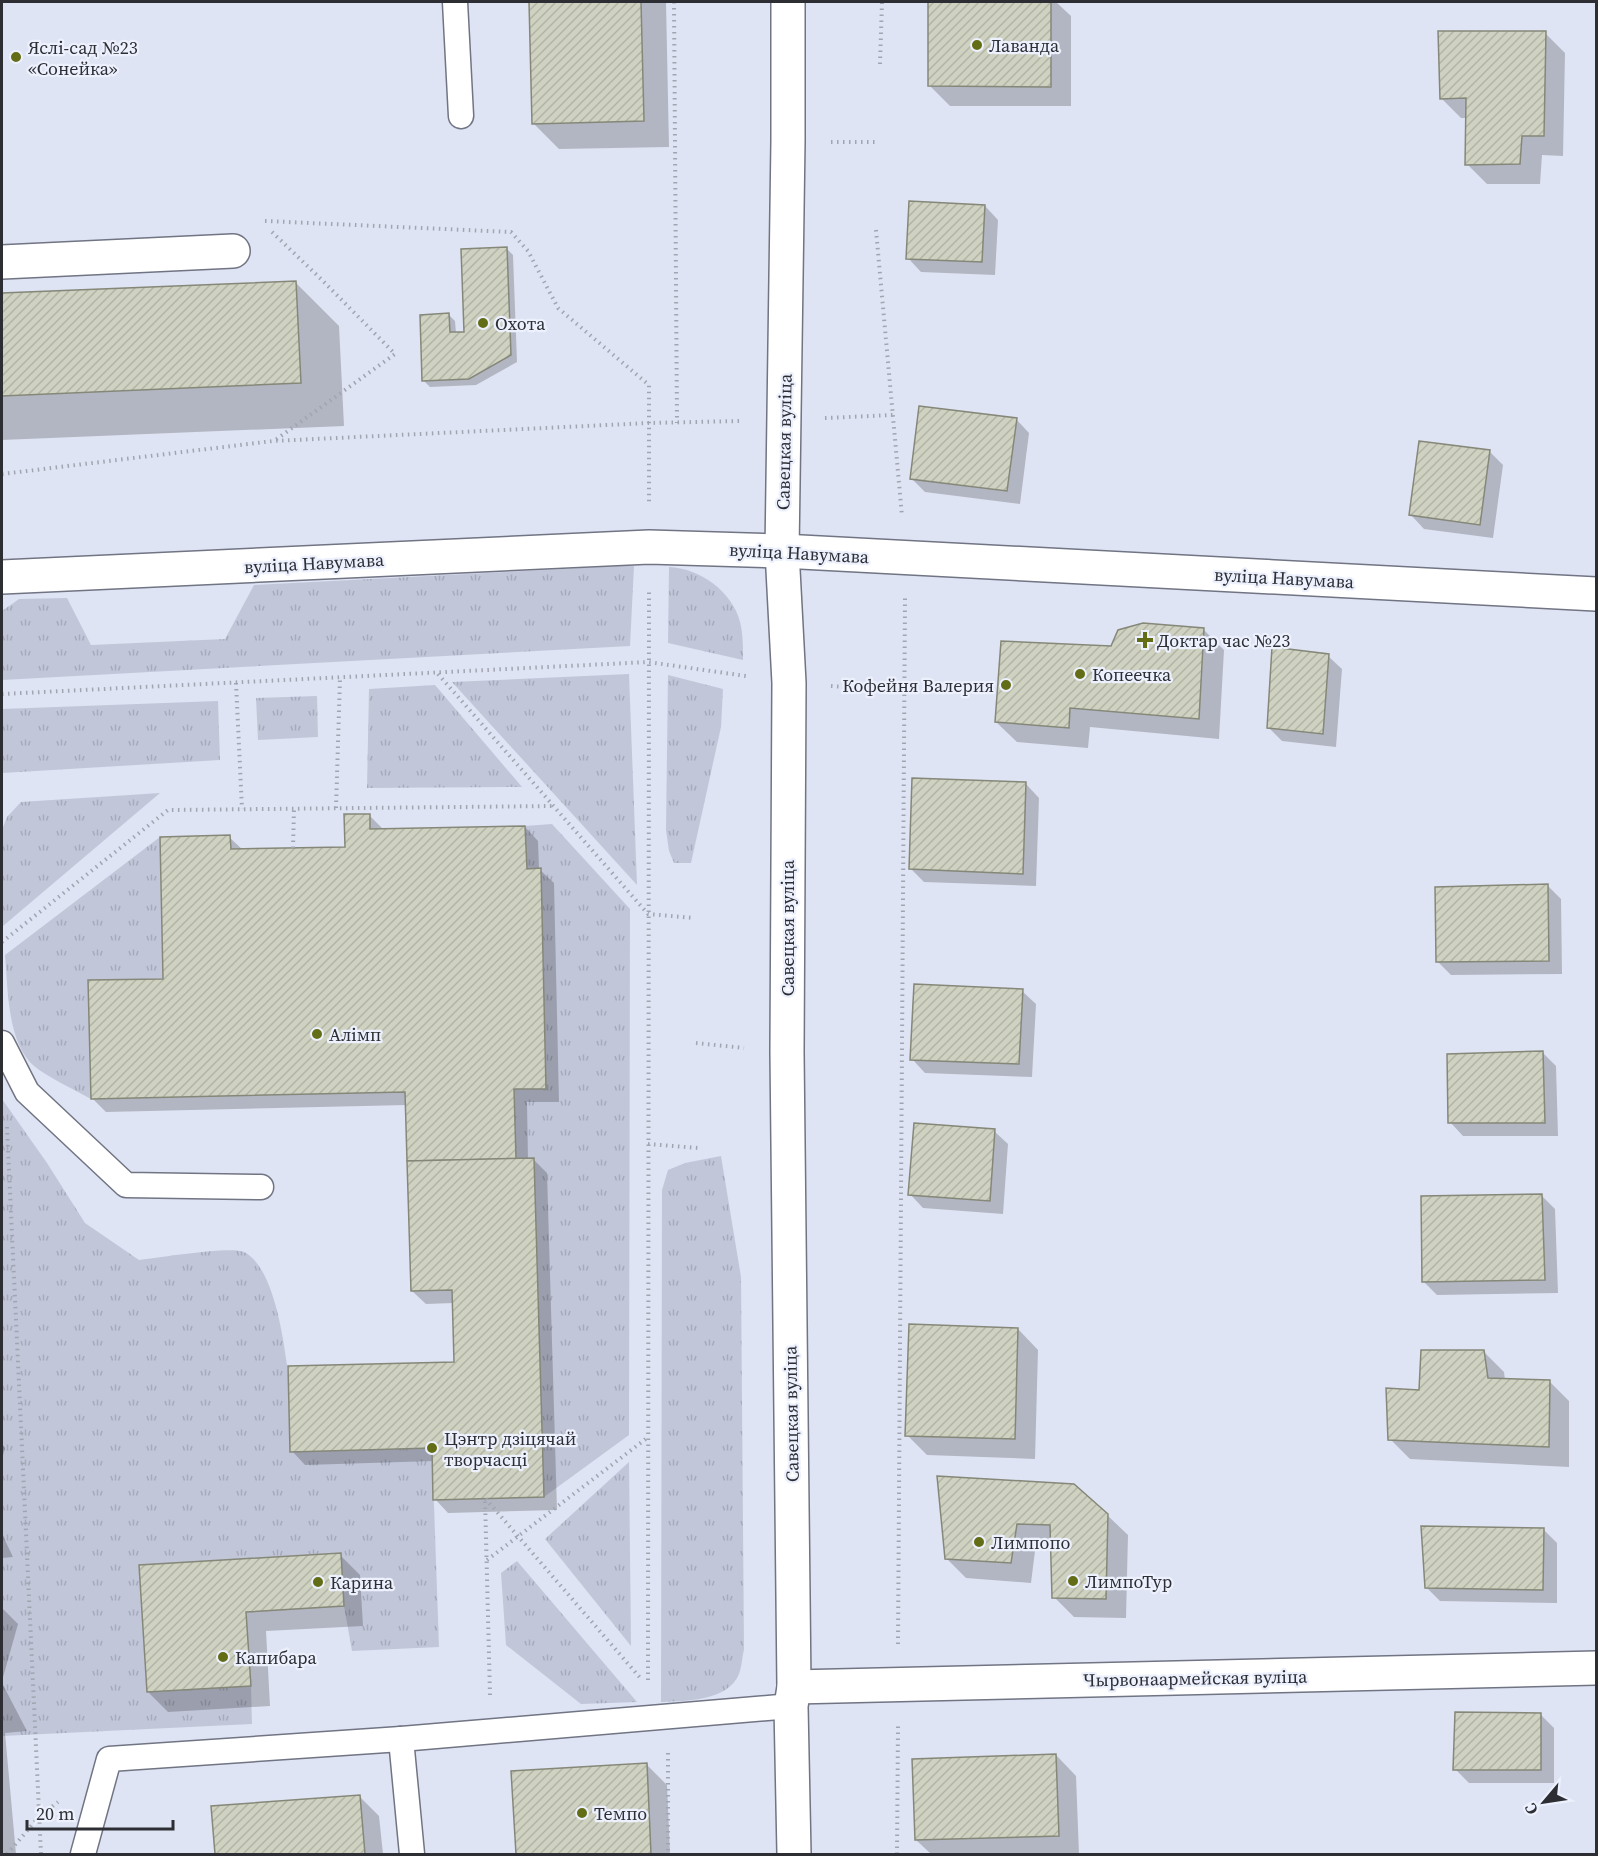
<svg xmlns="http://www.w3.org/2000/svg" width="1598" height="1856" viewBox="0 0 1598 1856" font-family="'Source Serif 4',serif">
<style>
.grass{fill:url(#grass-tufts)}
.shadow{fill:#0003}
.building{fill:url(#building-hatch);stroke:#858878;stroke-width:1.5}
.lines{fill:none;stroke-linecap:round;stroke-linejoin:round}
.lane-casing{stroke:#707483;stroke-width:27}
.street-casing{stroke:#707483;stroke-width:36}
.secondary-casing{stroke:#707483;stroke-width:36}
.path{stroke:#a1a5b1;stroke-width:4;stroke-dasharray:1.5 4.5;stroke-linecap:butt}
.lane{stroke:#fff;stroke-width:24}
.street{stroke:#fff;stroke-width:33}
.secondary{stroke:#fff;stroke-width:33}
.poi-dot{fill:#636d15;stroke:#edf1fe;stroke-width:2}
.labels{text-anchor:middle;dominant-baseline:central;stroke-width:4.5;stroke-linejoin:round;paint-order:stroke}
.poi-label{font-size:18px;fill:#2c2e34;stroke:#edf1fe;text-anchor:start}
.street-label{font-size:18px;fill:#2c2e34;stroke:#edf1fe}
</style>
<defs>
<pattern id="grass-tufts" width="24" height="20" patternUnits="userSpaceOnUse" patternTransform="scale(1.5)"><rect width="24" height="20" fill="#c1c6d9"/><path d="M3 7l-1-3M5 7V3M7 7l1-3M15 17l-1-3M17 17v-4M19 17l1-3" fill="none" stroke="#a6aabb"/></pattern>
<pattern id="building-hatch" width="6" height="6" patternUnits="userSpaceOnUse" patternTransform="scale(1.5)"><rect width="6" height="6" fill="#cfd2c1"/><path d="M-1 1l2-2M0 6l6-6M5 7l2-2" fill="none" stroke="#b2b5a6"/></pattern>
</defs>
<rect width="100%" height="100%" fill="#dfe4f4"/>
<g class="grass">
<path d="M620,566H634L630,646L2,680V611L19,599L67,598L91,645L225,639L254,585Z"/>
<path d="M669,567C699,568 732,591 740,622C743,634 743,647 743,660L668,643Z"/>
<path d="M629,674L637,885L452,682Z"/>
<path d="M668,675L723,689L721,727L691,863H674L669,851L666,830Z"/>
<path d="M435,685L522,787L367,788L369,689Z"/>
<path d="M317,696L318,737L258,740L256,698Z"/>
<path d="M218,701L220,760L2,773V709Z"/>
<path d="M160,793L3,926L2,830L7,817L21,802Z"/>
<path d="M552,824L630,909L629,1435L544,1497L534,1158L516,1159L514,1089L546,1088L541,869H527L525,826Z"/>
<path d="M160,837L163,979L88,980L91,1099C73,1089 49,1078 34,1066C7,1043 8,988 5,955Z"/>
<path d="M2,1099L47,1163L85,1223L139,1260C158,1258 230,1246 244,1252C273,1266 283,1336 287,1365C291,1393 289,1423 290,1452L432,1448L439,1647L352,1651L344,1606L340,1553L139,1565L147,1692L251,1686L252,1724L2,1736Z"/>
<path d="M721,1156L741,1277L744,1650C742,1657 742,1666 739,1674C728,1701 686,1701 661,1702L662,1190L668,1170L685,1163Z"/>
<path d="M629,1462L631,1646L545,1539Z"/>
<path d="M517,1561L637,1702L581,1704L506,1645L501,1573Z"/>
</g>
<g class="shadow">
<path d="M530,2H666L669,147L559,149L533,123Z"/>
<path d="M929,2H1056L1071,16V106H950L930,86Z"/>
<path d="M1545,33L1565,53L1563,156L1542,155L1540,184H1487L1467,164V118H1461L1441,98Z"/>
<path d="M985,206L998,220L995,275L921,272L908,258Z"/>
<path d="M506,248L513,255L517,362L476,385L430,387L423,380L449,315L455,321L456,333H466Z"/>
<path d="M296,283L339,326L344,426L2,440V295Z"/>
<path d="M1016,419L1029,433L1020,504L925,492L912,479Z"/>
<path d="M1489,451L1503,465L1493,538L1424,529L1411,515Z"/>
<path d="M1204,630L1224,650L1219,739L1090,727L1088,748L1017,742L996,722L1112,647Z"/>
<path d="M1328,656L1342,669L1336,747L1282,741L1269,728Z"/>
<path d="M1026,784L1039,798L1036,886L924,882L911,869Z"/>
<path d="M369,815L383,829L525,827L538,841L539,869L554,883L559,1102H527L528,1160L533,1159L547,1173L557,1510L448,1513L435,1499L434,1461L305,1465L292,1451L456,1363L454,1303L426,1304L412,1291L407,1105L106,1112L92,1098L164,980L229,837L244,851L346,848Z"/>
<path d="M1547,885L1561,899L1562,974L1451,975L1437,961Z"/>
<path d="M1022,991L1036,1004L1032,1077L925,1073L912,1059Z"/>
<path d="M1543,1053L1556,1066L1558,1136H1463L1450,1122Z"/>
<path d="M994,1131L1008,1144L1003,1214L923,1208L910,1194Z"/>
<path d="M1541,1195L1555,1209L1558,1293L1437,1295L1423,1281Z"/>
<path d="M1018,1329L1038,1350L1035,1459L927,1455L907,1435Z"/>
<path d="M1484,1352L1504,1372L1505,1380L1549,1381L1569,1401V1467L1410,1459L1390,1439L1421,1391Z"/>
<path d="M2,1444L5,1448L2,1459Z"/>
<path d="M939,1477L1107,1515L1128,1535L1126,1618L1074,1617L1054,1597L1052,1544L1036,1543L1031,1583L966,1578L946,1558Z"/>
<path d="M1543,1529L1557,1543V1603L1440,1601L1426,1587Z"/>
<path d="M2,1534L13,1557L2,1558Z"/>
<path d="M340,1555L360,1575L363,1626L266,1631L270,1706L168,1712L148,1692L141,1566Z"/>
<path d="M2,1608L18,1624L2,1681Z"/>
<path d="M2,1683L27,1731L5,1733L16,1854H2Z"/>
<path d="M1541,1715L1554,1728V1783H1469L1455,1769Z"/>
<path d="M1056,1755L1076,1776L1079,1854H931L916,1840Z"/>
<path d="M647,1765L667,1785L670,1854H517L513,1773Z"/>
<path d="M359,1796L379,1816L383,1854H216L213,1808Z"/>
</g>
<g class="building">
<path d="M529,2H641L644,121L532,124Z"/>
<path d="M928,2H1051V87L928,86Z"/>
<path d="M1438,31H1546L1544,136H1522L1520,164L1465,165L1466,98L1440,99Z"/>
<path d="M909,201L985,205L982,262L906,259Z"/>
<path d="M507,247L511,355L469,379L422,381L420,315L449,313L450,332H464L461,249Z"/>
<path d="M296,281L301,383L2,396V293Z"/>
<path d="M919,406L1017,418L1007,491L910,479Z"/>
<path d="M1419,441L1490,450L1480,525L1409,515Z"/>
<path d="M1143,623L1204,628L1199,719L1070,708L1069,728L995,722L1001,641L1111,646L1118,630Z"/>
<path d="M1272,647L1329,654L1323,734L1267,728Z"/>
<path d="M912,778L1026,782L1023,874L909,869Z"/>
<path d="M344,814H370V829L525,826L527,869L541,868L546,1089H514L516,1159L407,1161L405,1092L91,1099L88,980L163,979L160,837L230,835L231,849L345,847Z"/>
<path d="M1548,884L1549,961L1436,962L1435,887Z"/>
<path d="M914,984L1023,989L1019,1064L910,1060Z"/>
<path d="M1543,1051L1545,1123H1448L1447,1054Z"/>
<path d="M914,1123L995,1129L990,1201L908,1195Z"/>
<path d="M534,1158L544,1497L433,1500L432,1448L290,1452L288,1366L454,1362L452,1290L411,1291L407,1161Z"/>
<path d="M1542,1194L1545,1280L1422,1282L1421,1196Z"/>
<path d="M909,1324L1018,1328L1015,1439L905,1436Z"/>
<path d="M1421,1350H1484L1488,1378L1550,1380L1549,1447L1388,1440L1386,1388L1419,1390Z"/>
<path d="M937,1476L1074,1484L1108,1514L1106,1599L1052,1598L1050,1525L1017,1524L1011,1563L945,1559Z"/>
<path d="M1421,1526L1544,1528L1543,1590L1425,1588Z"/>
<path d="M341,1553L344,1606L246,1612L251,1686L147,1692L139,1565Z"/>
<path d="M1455,1712L1541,1713V1770H1453Z"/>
<path d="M1056,1754L1059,1836L915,1840L912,1759Z"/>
<path d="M647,1763L651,1854H516L511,1771Z"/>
<path d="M360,1795L365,1854H215L211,1806Z"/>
</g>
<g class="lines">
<g class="lane-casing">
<g id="lane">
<path d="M455,2L461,116"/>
<path d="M2,1043L27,1092L126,1185L261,1187"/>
<path d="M401,1739L412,1854"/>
<path d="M83,1854L109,1759L401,1739L791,1706"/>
</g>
</g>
<g class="street-casing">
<g id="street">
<path d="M2,262L233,251"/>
<path d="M794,1687L1596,1668"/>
</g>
</g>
<g class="secondary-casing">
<g id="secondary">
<path d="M788,2V141L782,551L789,683L787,1052L794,1687L791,1706L794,1854"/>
<path d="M2,577L649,547L782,551L1596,594"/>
</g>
</g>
<g class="path">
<path d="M674,2L677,423"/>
<path d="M880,64L882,2"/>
<path d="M831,142H878"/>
<path d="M265,221L511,232L528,251L558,308L649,385V504"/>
<path d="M876,230L902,516"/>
<path d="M272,232L322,280L395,354L274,441"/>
<path d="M825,418L893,415"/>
<path d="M2,474L273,441L649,423L742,421"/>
<path d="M438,674L648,914L694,918"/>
<path d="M236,683L242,809"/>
<path d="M831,686L905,691"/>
<path d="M2,694L648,662L746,676"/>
<path d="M336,808L340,678"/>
<path d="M293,848L294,809"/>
<path d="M2,942L168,810L554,806"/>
<path d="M696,1043L744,1048"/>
<path d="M7,1127L41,1854"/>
<path d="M648,1144L698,1148"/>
<path d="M487,1560L647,1438"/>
<path d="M898,1644L905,598"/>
<path d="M648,1680L649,590"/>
<path d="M490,1695L485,1498L642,1680"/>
<path d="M668,1753V1854"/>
<path d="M7,1854L39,1817L58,1802"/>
<path d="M897,1854L898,1726"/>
</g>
<use href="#lane" class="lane"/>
<use href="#street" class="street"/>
<use href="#secondary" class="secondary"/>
</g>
<g class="poi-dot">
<circle cx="977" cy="45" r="6"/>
<circle cx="16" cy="57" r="6"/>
<circle cx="483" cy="323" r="6"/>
<path d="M1142 631h6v6h6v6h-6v6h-6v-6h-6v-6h6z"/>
<circle cx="1080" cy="674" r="6"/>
<circle cx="1006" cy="685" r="6"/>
<circle cx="317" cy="1034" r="6"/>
<circle cx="432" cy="1448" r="6"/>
<circle cx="979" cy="1542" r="6"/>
<circle cx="1073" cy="1581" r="6"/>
<circle cx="318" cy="1582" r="6"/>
<circle cx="223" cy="1657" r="6"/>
<circle cx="582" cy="1813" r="6"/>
</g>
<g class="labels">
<g class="poi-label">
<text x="989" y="45">Лаванда</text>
<text x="28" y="47">Яслі-сад №23<tspan x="28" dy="21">«Сонейка»</tspan></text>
<text x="495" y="323">Охота</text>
<text x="1157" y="640">Доктар час №23</text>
<text x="1092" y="674">Копеечка</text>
<text x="994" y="685" text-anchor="end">Кофейня Валерия</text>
<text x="329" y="1034">Алімп</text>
<text x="444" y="1438">Цэнтр дзіцячай<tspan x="444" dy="21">творчасці</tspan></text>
<text x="991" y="1542">Лимпопо</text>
<text x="1085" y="1581">ЛимпоТур</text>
<text x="330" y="1582">Карина</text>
<text x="235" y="1657">Капибара</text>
<text x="594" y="1813">Темпо</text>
</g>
<g class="street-label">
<text transform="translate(784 442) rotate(-89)">Савецкая вуліца</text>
<text transform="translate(799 553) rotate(3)">вуліца Навумава</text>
<text transform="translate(314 563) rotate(-3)">вуліца Навумава</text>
<text transform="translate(1284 578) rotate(3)">вуліца Навумава</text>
<text transform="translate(787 928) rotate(-90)">Савецкая вуліца</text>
<text transform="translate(791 1414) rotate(-91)">Савецкая вуліца</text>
<text transform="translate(1195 1678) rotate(-1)">Чырвонаармейская вуліца</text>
</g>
</g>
<rect width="1598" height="1856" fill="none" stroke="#2c2e34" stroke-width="6"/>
<g transform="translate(1544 1802) rotate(241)" stroke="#edf1fe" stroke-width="4.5" paint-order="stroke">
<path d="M0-4.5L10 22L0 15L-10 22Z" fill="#2c2e34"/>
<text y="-9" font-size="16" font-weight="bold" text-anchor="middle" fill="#2c2e34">С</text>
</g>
<path d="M27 1820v9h146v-9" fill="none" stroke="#2c2e34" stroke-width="3"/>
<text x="36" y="1820" font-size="18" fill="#2c2e34" stroke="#edf1fe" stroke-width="4.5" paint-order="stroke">20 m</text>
</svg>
